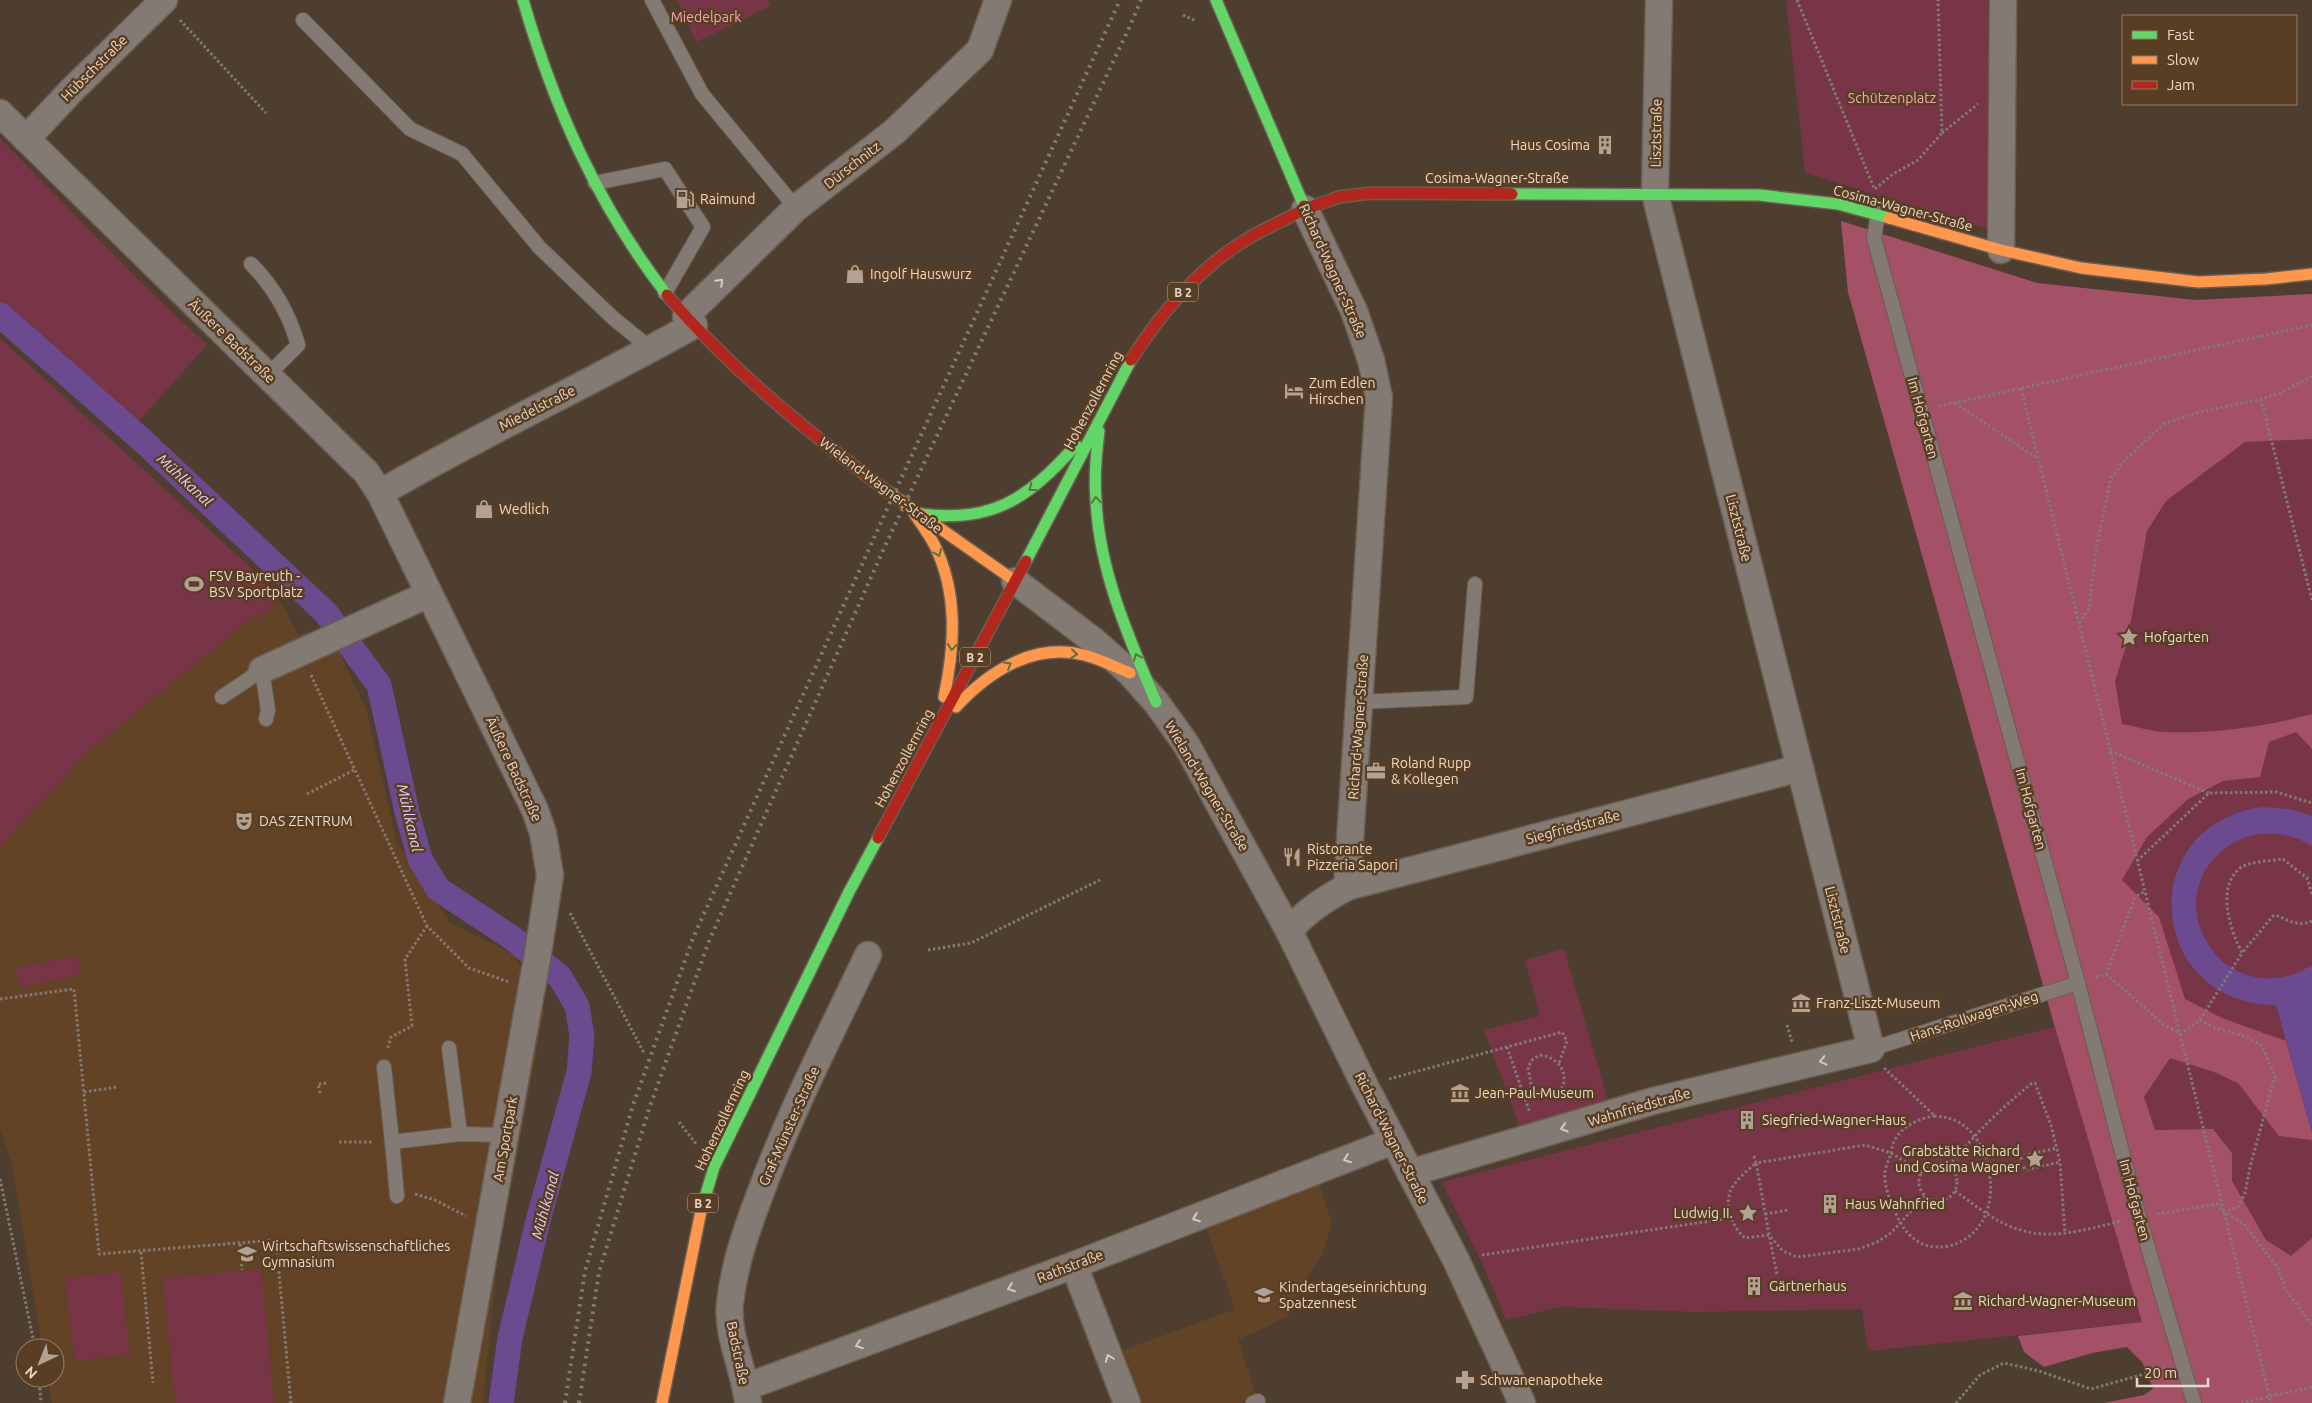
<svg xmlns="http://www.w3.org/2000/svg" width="2312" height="1403" viewBox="0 0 2312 1403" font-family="Ubuntu,sans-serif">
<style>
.built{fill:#624326}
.green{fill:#773547}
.forest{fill:#a45167}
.water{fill:#6b4a90}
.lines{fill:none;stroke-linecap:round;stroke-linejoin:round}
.canal{stroke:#6b4a90;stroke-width:25}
.lane-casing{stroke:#6a5d51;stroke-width:16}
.street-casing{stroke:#6a5d51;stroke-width:29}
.fast-casing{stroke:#6a5d51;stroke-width:14}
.slow-casing{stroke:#6a5d51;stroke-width:14}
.jam-casing{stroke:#6a5d51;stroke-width:14}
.path{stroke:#837a72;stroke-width:3;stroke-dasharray:2.5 2.5;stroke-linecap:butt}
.lane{stroke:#837a74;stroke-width:14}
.street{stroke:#837a74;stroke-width:26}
.fast{stroke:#63d668;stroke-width:11}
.slow{stroke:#ff974d;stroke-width:11}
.jam{stroke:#b3261e;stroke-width:11}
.rail{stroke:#847b73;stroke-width:4;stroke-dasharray:2.5 5;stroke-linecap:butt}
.oneway{stroke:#dacabc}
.oneway2{stroke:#5d733b}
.labels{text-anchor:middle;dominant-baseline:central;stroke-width:5;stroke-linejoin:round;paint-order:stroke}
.shield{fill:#5a3e23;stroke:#beaa97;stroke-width:1}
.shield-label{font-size:12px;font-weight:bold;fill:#e9d8c9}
.park-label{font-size:14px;fill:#f1a5b8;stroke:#5a3e23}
.street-label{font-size:14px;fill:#e9d8c9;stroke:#5a3e23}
.poi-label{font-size:14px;fill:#e9d8c9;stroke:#5a3e23;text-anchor:start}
.water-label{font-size:15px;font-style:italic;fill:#e1d0fc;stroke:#5a3e23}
</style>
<rect width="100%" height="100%" fill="#4d3e30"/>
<g class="built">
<path d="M279,600L299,635L327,626L366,709L397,842L450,923L514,955L544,1012L497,1263L483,1403H52L48,1378H55V1348H42L11,1161L0,1129V846L87,753L258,612L262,617Z"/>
<path d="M1319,1185L1332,1223L1322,1255L1305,1281L1289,1316L1238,1340L1257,1397L1242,1403H1140L1121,1351L1235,1309L1206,1228Z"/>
</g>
<g class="green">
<path d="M677,0H768L771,6L696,42Z"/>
<path d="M1786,0H1988V229L1805,173Z"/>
<path d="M0,138L131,272L207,345L137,423L0,304Z"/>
<path d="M1841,221L2037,283L2196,300L2312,294V1403L2142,1322L1868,1351L1862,1309L1696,1312L1560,1307L1506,1320L1483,1265L1442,1182L2054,1027L1848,292Z"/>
<path d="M0,338L251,568L279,600L262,617L258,612L87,753L0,846Z"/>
<path d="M1564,949L1609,1103L1521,1131L1484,1030L1540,1016L1525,960Z"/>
<path d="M77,956L80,975L19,987L16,968Z"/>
<path d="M261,1269L274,1403H175L163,1278Z"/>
<path d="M120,1272L130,1354L75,1361L65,1278Z"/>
</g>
<path class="forest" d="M1841,221L2037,283L2196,300L2312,294V439L2245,442L2166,501L2147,531L2127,643L2115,681L2122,724C2135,726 2150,731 2163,732C2212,734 2265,727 2312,714V749L2296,732L2269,742L2260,777L2223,781L2188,799L2147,837L2122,880L2159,917L2185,999L2222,1018L2286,1041L2312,1133V1140L2279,1136L2238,1083L2214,1072L2170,1058L2144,1097L2155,1130L2213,1129L2232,1153V1181L2266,1240L2291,1256L2312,1238V1403H2103L2144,1395L2153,1389L2142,1362L2127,1347L2092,1353L2044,1367L2024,1352L2018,1336L2142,1322L2055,1027L1848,292Z"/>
<path class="water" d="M2262,807L2289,809L2312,816V846C2239,802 2163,883 2211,948C2219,961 2232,970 2247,975C2271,982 2291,978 2312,965V1133L2276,1005C2146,1004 2133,825 2262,807Z"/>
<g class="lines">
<path class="canal" d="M0,315L143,441L326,613L379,685L407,812L420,859L438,889L511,937L560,977L577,1006L582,1036L579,1072L539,1217L510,1338L501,1403"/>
<g class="lane-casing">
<g id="lane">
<path d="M652,0L702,94L796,208"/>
<path d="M303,20L410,129L462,154L539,247L613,318L651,349"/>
<path d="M595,183L665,169L703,227L665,293"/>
<path d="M1878,214L1874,238L2078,983L2139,1217L2194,1403"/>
<path d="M251,264C274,287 289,313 298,345L267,376"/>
<path d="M222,697L262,670L268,710L266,719"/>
<path d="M1359,702L1466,697L1475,584"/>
<path d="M449,1048L460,1134"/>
<path d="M1871,1049L2078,983"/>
<path d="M384,1067L392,1142"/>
<path d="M397,1196L392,1142L460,1134L506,1135"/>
<path d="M1253,1403L1258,1401"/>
</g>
</g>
<g class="street-casing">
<g id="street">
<path d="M0,113L366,472L380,493L535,810L543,833L550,875L538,953L457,1403"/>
<path d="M26,139L72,90L164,0"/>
<path d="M1305,209L1354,311L1371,360L1379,397L1347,887"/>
<path d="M2001,250L2003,0"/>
<path d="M686,316L796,208L894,132L980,50L998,0"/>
<path d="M380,493C483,433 591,383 694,325"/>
<path d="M1015,581L1094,641L1130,673L1156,702L1186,744L1289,931L1365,1086L1456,1260L1522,1403"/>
<path d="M262,670L429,594"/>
<path d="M1289,931C1306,911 1325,899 1347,887L1800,768"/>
<path d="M1410,1173L1653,1101L1871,1049L1655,194L1659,0"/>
<path d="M1074,1265L1127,1403"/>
<path d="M746,1387L1074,1265L1393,1141"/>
<path d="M748,1403C745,1371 726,1334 730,1303C734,1266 746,1231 759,1197C789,1114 830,1035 868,955"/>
</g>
</g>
<g class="fast-casing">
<g id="fast">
<path d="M523,0C554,107 598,206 667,295"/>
<path d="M1216,0L1304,206"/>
<path d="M1512,194L1759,195L1838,204L1889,218"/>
<path d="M1099,431C1096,454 1094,477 1096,500C1099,571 1129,638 1156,702"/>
<path d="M914,513C990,525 1027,500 1076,445"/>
<path d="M1026,561L1131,360"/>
<path d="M701,1211L714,1167L849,892L878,838"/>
</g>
</g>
<g class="slow-casing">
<g id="slow">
<path d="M1889,218L2001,250L2081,268L2198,282L2266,279L2312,274"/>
<path d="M887,491L1015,581"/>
<path d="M914,513C921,524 929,534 935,546C958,594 955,646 944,697"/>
<path d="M956,707C988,672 1034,642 1084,655C1100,659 1115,667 1130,673"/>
<path d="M662,1403L701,1211"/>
</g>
</g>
<g class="jam-casing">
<g id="jam">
<path d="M1305,209L1339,197L1372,193L1512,194"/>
<path d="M667,295C730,369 809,433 887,491"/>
<path d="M1131,360C1162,311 1202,264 1254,235C1270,226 1288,218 1305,209L1304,206"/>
<path d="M878,838L1026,561"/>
</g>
</g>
<g class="path">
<path d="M1797,0L1874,188"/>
<path d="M1183,15L1196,21"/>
<path d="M180,20L266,113"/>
<path d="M1942,133L1978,104"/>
<path d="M1875,189L1893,174L1918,160L1942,133L1938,0"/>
<path d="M2021,388L2271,1403"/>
<path d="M2261,399L2312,600"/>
<path d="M1955,403L2038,459"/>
<path d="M1939,406L2312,325"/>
<path d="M2079,623L2089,609L2096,549L2111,478L2124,461L2164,424L2196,413L2261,399L2280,393L2312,376"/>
<path d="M311,675L427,926L469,968L509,982"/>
<path d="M2110,751L2209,793"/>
<path d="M307,794L354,770"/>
<path d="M2137,861L2209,793L2276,792L2312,803"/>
<path d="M2312,894L2307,878L2283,859C2271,861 2250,861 2240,868C2216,888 2230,929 2242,953L2273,916L2276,915C2289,921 2299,927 2312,921"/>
<path d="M570,913L644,1053"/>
<path d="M928,950L971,943L1100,880"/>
<path d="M2106,974L2163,1024L2180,1034L2200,1020L2242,953"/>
<path d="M2096,977L2106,974L2135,897L2145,891"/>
<path d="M0,999L74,989L99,1254L276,1240L291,1403"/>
<path d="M2200,1020L2213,1027L2247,1037L2262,1046L2275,1076L2250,1167L2245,1193L2238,1207L2224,1212"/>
<path d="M1787,1025L1792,1042"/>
<path d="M1507,1047L1530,1113"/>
<path d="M388,1048L391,1037L412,1026L405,959L427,926"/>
<path d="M1540,1055C1563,1058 1572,1080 1556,1097L1541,1098L1532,1090L1528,1067L1533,1059Z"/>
<path d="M1884,1068L1934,1115"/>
<path d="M1389,1079L1562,1032L1567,1041L1559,1063"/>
<path d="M84,1092L117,1087"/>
<path d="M320,1093L318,1084L328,1083"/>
<path d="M1934,1116C1944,1117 1952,1118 1960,1123C1988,1140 1998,1187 1985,1216C1978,1231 1965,1242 1949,1246C1918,1252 1903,1232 1893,1207C1889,1197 1884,1185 1885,1174C1885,1168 1888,1161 1890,1156C1892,1150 1892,1143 1896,1138C1904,1125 1921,1118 1934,1116Z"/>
<path d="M679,1122L697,1145"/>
<path d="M339,1142H374"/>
<path d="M1754,1156L1756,1163L1865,1145L1891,1153L1922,1173"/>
<circle cx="1938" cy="1182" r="19"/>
<path d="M2020,1163L2026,1170L2060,1162"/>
<path d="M1949,1166C1974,1135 2000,1109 2031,1084L2035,1083L2051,1125L2060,1162L2065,1234"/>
<path d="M1989,1168L2020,1163L2022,1156L2057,1148"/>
<path d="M0,1179L35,1348"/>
<path d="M1955,1191C1972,1203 1989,1217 2007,1225C2045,1243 2083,1230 2122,1221"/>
<path d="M415,1194L435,1200L466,1216"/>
<path d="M1765,1214L1788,1210"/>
<path d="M2157,1214L2217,1204L2224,1212L2244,1224L2278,1268L2285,1289L2312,1324"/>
<path d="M240,1244L242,1270"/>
<path d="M141,1252L153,1383"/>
<path d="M1482,1255L1731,1218"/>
<path d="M1777,1274C1769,1237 1763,1200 1756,1163C1747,1171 1731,1183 1729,1196C1726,1211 1734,1229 1745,1238L1769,1235L1783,1251L1797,1257L1859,1249L1877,1242L1891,1233L1925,1196"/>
<path d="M39,1378L41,1403"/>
<path d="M1956,1403L1980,1375L2004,1363L2039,1371L2091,1389L2166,1368"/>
<path d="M2241,1403L2312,1387"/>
</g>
<use href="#lane" class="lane"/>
<use href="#street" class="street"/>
<use href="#fast" class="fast"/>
<use href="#slow" class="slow"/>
<use href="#jam" class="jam"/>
<g class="rail">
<path d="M565,1403L585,1271L633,1105L693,938L873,540L1120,0"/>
<path d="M579,1403L599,1272L649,1109L709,941L885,546L1129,28L1141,0"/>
</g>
</g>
<defs><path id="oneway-chevron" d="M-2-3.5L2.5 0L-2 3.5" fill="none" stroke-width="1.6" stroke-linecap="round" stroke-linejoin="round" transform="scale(1.25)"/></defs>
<g class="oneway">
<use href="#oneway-chevron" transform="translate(720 282) rotate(-45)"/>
<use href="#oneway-chevron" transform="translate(1823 1061) rotate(167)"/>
<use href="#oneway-chevron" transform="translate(1564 1128) rotate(163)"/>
<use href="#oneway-chevron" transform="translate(1347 1159) rotate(159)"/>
<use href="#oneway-chevron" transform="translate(1196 1218) rotate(159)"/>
<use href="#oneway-chevron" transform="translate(1011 1288) rotate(160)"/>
<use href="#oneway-chevron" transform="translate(859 1345) rotate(160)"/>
<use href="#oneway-chevron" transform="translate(1109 1358) rotate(-111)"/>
</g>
<g class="oneway2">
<use href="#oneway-chevron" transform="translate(1032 488) rotate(144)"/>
<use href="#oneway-chevron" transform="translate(1096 500) rotate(-94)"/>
<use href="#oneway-chevron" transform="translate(938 553) rotate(68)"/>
<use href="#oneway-chevron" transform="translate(952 647) rotate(95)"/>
<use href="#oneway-chevron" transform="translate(1074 654) rotate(6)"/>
<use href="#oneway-chevron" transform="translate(1137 657) rotate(-113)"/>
<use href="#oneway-chevron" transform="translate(1008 665) rotate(-30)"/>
</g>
<defs>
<g id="building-bare" transform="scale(1.5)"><path d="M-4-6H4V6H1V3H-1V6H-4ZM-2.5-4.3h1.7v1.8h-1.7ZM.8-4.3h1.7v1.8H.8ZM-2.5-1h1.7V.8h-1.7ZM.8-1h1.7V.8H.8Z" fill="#b2a293" stroke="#5a3e23" stroke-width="2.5" paint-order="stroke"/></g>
<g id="fuel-bare" transform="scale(1.5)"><path d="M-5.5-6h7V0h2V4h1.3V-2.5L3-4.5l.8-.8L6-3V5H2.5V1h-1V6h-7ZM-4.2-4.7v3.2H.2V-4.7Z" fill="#b2a293" stroke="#5a3e23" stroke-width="2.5" paint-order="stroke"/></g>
<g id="shop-bare" transform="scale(1.5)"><path d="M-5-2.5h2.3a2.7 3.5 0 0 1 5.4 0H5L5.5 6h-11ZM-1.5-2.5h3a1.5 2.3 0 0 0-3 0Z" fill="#b2a293" stroke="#5a3e23" stroke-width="2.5" paint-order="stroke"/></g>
<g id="hotel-bare" transform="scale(1.5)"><path d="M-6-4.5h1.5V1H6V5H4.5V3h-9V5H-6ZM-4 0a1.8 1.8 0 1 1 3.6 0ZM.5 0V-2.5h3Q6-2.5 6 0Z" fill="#b2a293" stroke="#5a3e23" stroke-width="2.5" paint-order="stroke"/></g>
<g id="stadium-bare" transform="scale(1.5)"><path d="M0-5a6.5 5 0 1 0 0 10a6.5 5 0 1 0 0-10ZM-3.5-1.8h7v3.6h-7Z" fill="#b2a293" stroke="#5a3e23" stroke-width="2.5" paint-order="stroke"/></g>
<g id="sight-bare" transform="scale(1.5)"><path d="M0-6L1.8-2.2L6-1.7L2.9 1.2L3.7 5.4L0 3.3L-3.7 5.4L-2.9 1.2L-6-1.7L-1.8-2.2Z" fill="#b2a293" stroke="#5a3e23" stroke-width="2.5" paint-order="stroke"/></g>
<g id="office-bare" transform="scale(1.5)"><path d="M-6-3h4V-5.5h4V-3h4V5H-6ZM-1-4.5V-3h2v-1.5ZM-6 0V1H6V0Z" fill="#b2a293" stroke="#5a3e23" stroke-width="2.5" paint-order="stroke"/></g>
<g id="theatre-bare" transform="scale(1.5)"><path d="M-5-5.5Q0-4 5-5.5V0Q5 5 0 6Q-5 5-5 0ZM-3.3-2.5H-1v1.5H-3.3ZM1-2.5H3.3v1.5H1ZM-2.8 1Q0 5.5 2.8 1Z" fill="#b2a293" stroke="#5a3e23" stroke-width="2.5" paint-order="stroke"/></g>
<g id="restaurant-bare" transform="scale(1.5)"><path d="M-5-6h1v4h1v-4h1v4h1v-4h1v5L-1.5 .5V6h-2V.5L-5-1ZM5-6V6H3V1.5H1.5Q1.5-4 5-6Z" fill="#b2a293" stroke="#5a3e23" stroke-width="2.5" paint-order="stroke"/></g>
<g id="museum-bare" transform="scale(1.5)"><path d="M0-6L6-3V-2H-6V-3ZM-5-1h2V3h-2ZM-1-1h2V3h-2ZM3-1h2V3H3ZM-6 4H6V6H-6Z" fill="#b2a293" stroke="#5a3e23" stroke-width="2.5" paint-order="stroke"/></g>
<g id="school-bare" transform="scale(1.5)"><path d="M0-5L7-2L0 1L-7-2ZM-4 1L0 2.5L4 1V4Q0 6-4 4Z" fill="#b2a293" stroke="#5a3e23" stroke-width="2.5" paint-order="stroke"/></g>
<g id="pharmacy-bare" transform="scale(1.5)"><path d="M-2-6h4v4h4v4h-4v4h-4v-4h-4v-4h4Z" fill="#b2a293" stroke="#5a3e23" stroke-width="2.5" paint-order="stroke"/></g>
</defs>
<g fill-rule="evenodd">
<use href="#building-bare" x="1605" y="145"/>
<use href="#fuel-bare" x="685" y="199"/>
<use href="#shop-bare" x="855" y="274"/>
<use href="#hotel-bare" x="1294" y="391"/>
<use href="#shop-bare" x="484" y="509"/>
<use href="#stadium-bare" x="194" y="584"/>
<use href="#sight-bare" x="2129" y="637"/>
<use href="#office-bare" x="1376" y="771"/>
<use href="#theatre-bare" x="244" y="821"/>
<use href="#restaurant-bare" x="1292" y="857"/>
<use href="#museum-bare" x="1801" y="1003"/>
<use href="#museum-bare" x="1460" y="1093"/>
<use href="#building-bare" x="1747" y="1120"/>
<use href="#sight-bare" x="2035" y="1159"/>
<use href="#building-bare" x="1830" y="1204"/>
<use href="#sight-bare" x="1748" y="1213"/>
<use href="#school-bare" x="247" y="1254"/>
<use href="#building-bare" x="1754" y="1286"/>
<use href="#school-bare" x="1264" y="1295"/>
<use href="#museum-bare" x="1963" y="1301"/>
<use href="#pharmacy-bare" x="1465" y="1380"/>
</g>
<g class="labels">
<g class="shield">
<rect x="1168" y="282.5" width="30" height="19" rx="4"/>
<rect x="960" y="647.5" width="30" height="19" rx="4"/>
<rect x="688" y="1193.5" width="30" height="19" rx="4"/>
</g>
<g class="shield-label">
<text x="1183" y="292">B 2</text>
<text x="975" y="657">B 2</text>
<text x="703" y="1203">B 2</text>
</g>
<g class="park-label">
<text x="706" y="17">Miedelpark</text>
<text x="1892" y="98">Schützenplatz</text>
</g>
<g class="street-label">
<text transform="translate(94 68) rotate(-45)">Hübschstraße</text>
<text transform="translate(1656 133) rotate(-89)">Lisztstraße</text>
<text transform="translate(852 165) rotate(-38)">Dürschnitz</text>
<text x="1497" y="178">Cosima-Wagner-Straße</text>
<text transform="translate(1903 208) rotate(15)">Cosima-Wagner-Straße</text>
<text transform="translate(1333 271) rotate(66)">Richard-Wagner-Straße</text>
<text transform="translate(232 341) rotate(44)">Äußere Badstraße</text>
<text transform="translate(1093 400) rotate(-62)">Hohenzollernring</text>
<text transform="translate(537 408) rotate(-27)">Miedelstraße</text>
<text transform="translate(1923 418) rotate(75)">Im Hofgarten</text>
<text transform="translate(881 485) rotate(37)">Wieland-Wagner-Straße</text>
<text transform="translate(1739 528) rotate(76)">Lisztstraße</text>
<text transform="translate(1358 727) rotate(-86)">Richard-Wagner-Straße</text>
<text transform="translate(904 758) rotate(-62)">Hohenzollernring</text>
<text transform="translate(514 769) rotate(65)">Äußere Badstraße</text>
<text transform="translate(1207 786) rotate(59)">Wieland-Wagner-Straße</text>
<text transform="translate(2031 809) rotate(75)">Im Hofgarten</text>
<text transform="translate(1573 827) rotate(-15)">Siegfriedstraße</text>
<text transform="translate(1838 920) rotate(76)">Lisztstraße</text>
<text transform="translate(1974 1016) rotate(-18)">Hans-Rollwagen-Weg</text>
<text transform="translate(1639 1107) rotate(-16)">Wahnfriedstraße</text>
<text transform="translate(722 1120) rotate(-65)">Hohenzollernring</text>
<text transform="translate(789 1126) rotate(-66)">Graf-Münster-Straße</text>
<text transform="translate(1392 1138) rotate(63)">Richard-Wagner-Straße</text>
<text transform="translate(505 1139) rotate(-80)">Am Sportpark</text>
<text transform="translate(2135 1200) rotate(75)">Im Hofgarten</text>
<text transform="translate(1070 1266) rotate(-21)">Rathstraße</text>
<text transform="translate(738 1353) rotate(78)">Badstraße</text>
</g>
<g class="poi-label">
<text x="1590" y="145" text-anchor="end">Haus Cosima</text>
<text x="700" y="199">Raimund</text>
<text x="870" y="274">Ingolf Hauswurz</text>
<text x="1309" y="383">Zum Edlen<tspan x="1309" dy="16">Hirschen</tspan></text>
<text x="499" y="509">Wedlich</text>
<text x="209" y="576">FSV Bayreuth -<tspan x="209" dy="16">BSV Sportplatz</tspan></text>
<text x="2144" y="637">Hofgarten</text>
<text x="1391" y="763">Roland Rupp<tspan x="1391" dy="16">&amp; Kollegen</tspan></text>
<text x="259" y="821">DAS ZENTRUM</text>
<text x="1307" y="849">Ristorante<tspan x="1307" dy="16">Pizzeria Sapori</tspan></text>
<text x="1816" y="1003">Franz-Liszt-Museum</text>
<text x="1475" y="1093">Jean-Paul-Museum</text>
<text x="1762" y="1120">Siegfried-Wagner-Haus</text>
<text x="2020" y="1151" text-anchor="end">Grabstätte Richard<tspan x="2020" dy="16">und Cosima Wagner</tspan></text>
<text x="1845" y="1204">Haus Wahnfried</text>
<text x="1733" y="1213" text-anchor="end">Ludwig II.</text>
<text x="262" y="1246">Wirtschaftswissenschaftliches<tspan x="262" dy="16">Gymnasium</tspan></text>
<text x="1769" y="1286">Gärtnerhaus</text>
<text x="1279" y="1287">Kindertageseinrichtung<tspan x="1279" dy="16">Spatzennest</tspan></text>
<text x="1978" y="1301">Richard-Wagner-Museum</text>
<text x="1480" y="1380">Schwanenapotheke</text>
</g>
<g class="water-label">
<text transform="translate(185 480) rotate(43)">Mühlkanal</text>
<text transform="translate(410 818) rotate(77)">Mühlkanal</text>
<text transform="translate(545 1205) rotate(-75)">Mühlkanal</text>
</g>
</g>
<rect x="2122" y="15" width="175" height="90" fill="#5a3e23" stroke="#937c65"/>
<rect x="2132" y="31" width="25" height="8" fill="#63d668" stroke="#937c65"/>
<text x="2167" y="40" font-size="15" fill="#e9d8c9">Fast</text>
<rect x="2132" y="56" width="25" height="8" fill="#ff974d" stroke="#937c65"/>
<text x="2167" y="65" font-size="15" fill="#e9d8c9">Slow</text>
<rect x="2132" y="81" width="25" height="8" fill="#b3261e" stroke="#937c65"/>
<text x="2167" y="90" font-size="15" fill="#e9d8c9">Jam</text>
<g transform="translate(40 1363) rotate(223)"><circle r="24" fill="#5a3e23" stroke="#937c65"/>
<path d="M0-4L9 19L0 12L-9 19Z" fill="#b2a293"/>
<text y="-8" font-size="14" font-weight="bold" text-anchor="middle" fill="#e9d8c9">N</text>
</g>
<path d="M2137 1378v8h71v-8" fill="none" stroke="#e9d8c9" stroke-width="2.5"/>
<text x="2144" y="1378" font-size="15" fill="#e9d8c9" stroke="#5a3e23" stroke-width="4" paint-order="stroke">20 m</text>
</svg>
